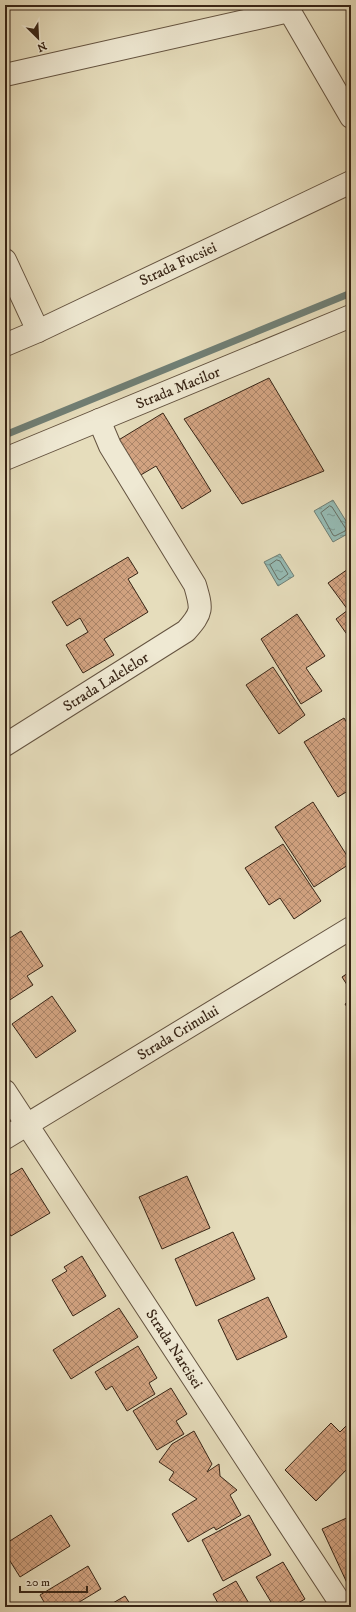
<svg xmlns="http://www.w3.org/2000/svg" width="356" height="1612" viewBox="0 0 356 1612" font-family="'IM FELL DW Pica',serif">
<style>
.water{fill:url(#water-ripples);stroke:#707f75}
.lines{fill:none;stroke-linecap:round;stroke-linejoin:round}
.shore{stroke:#677065;stroke-width:1}
.stream{stroke:#707f75;stroke-width:7}
.building{fill:url(#building-cross-hatch);stroke:#382516}
.minor-casing{stroke:#645340;stroke-width:24}
.minor{stroke:#efe9d3;stroke-width:22}
.labels{text-anchor:middle;dominant-baseline:central;stroke-width:3.5;stroke-linejoin:round;paint-order:stroke}
.street-label{font-size:15px;fill:#382516;stroke:#efe9d3}
</style>
<defs>
<pattern id="water-ripples" width="26" height="14" patternUnits="userSpaceOnUse"><rect width="26" height="14" fill="#96bbb4"/><path d="M2 4q2-2 4 0t4 0M15 11q2-2 4 0t4 0" fill="none" stroke="#7b9891"/></pattern>
<pattern id="building-cross-hatch" width="8" height="8" patternUnits="userSpaceOnUse"><rect width="8" height="8" fill="#d2a381"/><path d="M0 0l8 8M0 8l8-8" fill="none" stroke="#ab8569"/></pattern>
</defs>
<rect width="100%" height="100%" fill="#e6ddbc"/>
<filter id="stains"><feTurbulence type="fractalNoise" baseFrequency=".005" numOctaves="4"/><feColorMatrix values="0 0 0 0 .2 0 0 0 0 .09 0 0 0 0 .02 0 0 0 .5 -.17"/></filter>
<radialGradient id="worn" r=".72"><stop offset=".6" stop-color="#630" stop-opacity="0"/><stop offset="1" stop-color="#630" stop-opacity=".3"/></radialGradient>
<g class="water">
<path d="M333,500L351,529V532L333,542L314,511Z"/>
<path d="M280,554L294,576L278,586L264,562Z"/>
</g>
<g class="lines">
<g class="shore">
<path d="M330,506L332,507L346,529L345,531L335,536L333,535L321,513Z"/>
<path d="M277,560L280,561L288,574L280,580L278,579L270,565Z"/>
</g>
<path class="stream" d="M5,435L351,293"/>
</g>
<g class="building">
<path d="M269,378L324,471L242,504L184,419Z"/>
<path d="M163,413L211,491L182,509L156,466L134,479L112,444Z"/>
<path d="M128,557L138,573L128,579L148,612L104,639L114,655L83,673L66,645L88,632L80,618L67,626L52,602Z"/>
<path d="M351,567V640L336,619L348,610L328,583Z"/>
<path d="M297,614L325,656L306,668L322,691L301,704L261,639Z"/>
<path d="M273,667L305,715L279,734L246,685Z"/>
<path d="M344,718L351,729V789L338,797L304,742Z"/>
<path d="M313,802L351,862V863L314,887L275,827Z"/>
<path d="M283,844L321,901L294,919L280,898L269,905L245,868Z"/>
<path d="M21,931L43,966L27,976L33,985L5,1003V941Z"/>
<path d="M351,971V991L342,977Z"/>
<path d="M52,996L76,1031L36,1058L12,1024Z"/>
<path d="M351,1000V1013L345,1004Z"/>
<path d="M22,1168L50,1213L11,1236L5,1227V1178Z"/>
<path d="M187,1176L210,1228L162,1249L139,1197Z"/>
<path d="M233,1232L255,1279L196,1306L175,1259Z"/>
<path d="M82,1256L106,1296L73,1316L52,1280L67,1271L64,1267Z"/>
<path d="M268,1297L287,1337L237,1360L218,1320Z"/>
<path d="M119,1308L138,1337L71,1379L53,1350Z"/>
<path d="M138,1346L157,1378L149,1383L155,1394L127,1411L112,1386L106,1390L95,1372Z"/>
<path d="M171,1388L187,1414L176,1421L184,1434L157,1450L133,1411Z"/>
<path d="M351,1421V1465L316,1501L285,1470L331,1423L340,1432Z"/>
<path d="M194,1431L212,1464L207,1472L219,1464L220,1476L237,1490L230,1495L241,1515L216,1530L214,1527L188,1542L172,1514L197,1499L169,1480L174,1472L159,1462L172,1444Z"/>
<path d="M51,1515L70,1546L20,1577L5,1553V1544Z"/>
<path d="M249,1515L271,1555L223,1581L202,1540Z"/>
<path d="M351,1516V1581L347,1583L322,1529Z"/>
<path d="M283,1562L305,1599L291,1607H274L256,1577Z"/>
<path d="M88,1566L101,1589L71,1607H47L40,1595Z"/>
<path d="M236,1581L251,1607H220L213,1594Z"/>
<path d="M125,1596L132,1607H106Z"/>
</g>
<g class="lines">
<g class="minor-casing">
<g id="minor">
<path d="M286,5L351,117"/>
<path d="M5,75L289,11"/>
<path d="M5,260L38,331"/>
<path d="M5,345L38,331L351,182"/>
<path d="M5,459L351,316"/>
<path d="M5,745L186,631C203,612 202,609 195,585L110,446L99,420"/>
<path d="M5,1091L343,1607"/>
<path d="M5,1138L351,928"/>
</g>
</g>
<use href="#minor" class="minor"/>
</g>
<g class="labels">
<g class="street-label">
<text transform="translate(178 264) rotate(-25)">Strada Fucsiei</text>
<text transform="translate(178 388) rotate(-22)">Strada Macilor</text>
<text transform="translate(106 682) rotate(-32)">Strada Lalelelor</text>
<text transform="translate(178 1033) rotate(-31)">Strada Crinului</text>
<text transform="translate(174 1349) rotate(57)">Strada Narcisei</text>
</g>
</g>
<rect width="356" height="1612" fill="none" stroke="#e6ddbc" stroke-width="20"/>
<rect x="6" y="6" width="344" height="1600" fill="none" stroke="#382516" stroke-width="2"/>
<rect x="10" y="10" width="336" height="1592" fill="none" stroke="#382516"/>
<g transform="translate(38 38) rotate(156)" stroke="#efe9d3" stroke-width="3" paint-order="stroke">
<path d="M0-3L7 15L0 10L-7 15Z" fill="#382516"/>
<text y="-6" font-size="11" font-weight="bold" text-anchor="middle" fill="#382516">N</text>
</g>
<path d="M20 1586v6h67v-6" fill="none" stroke="#382516" stroke-width="2"/>
<text x="26" y="1586" font-size="12" fill="#382516" stroke="#efe9d3" stroke-width="3" paint-order="stroke">20 m</text>
<rect width="100%" height="100%" filter="url(#stains)"/>
<rect width="100%" height="100%" fill="url(#worn)"/>
</svg>
